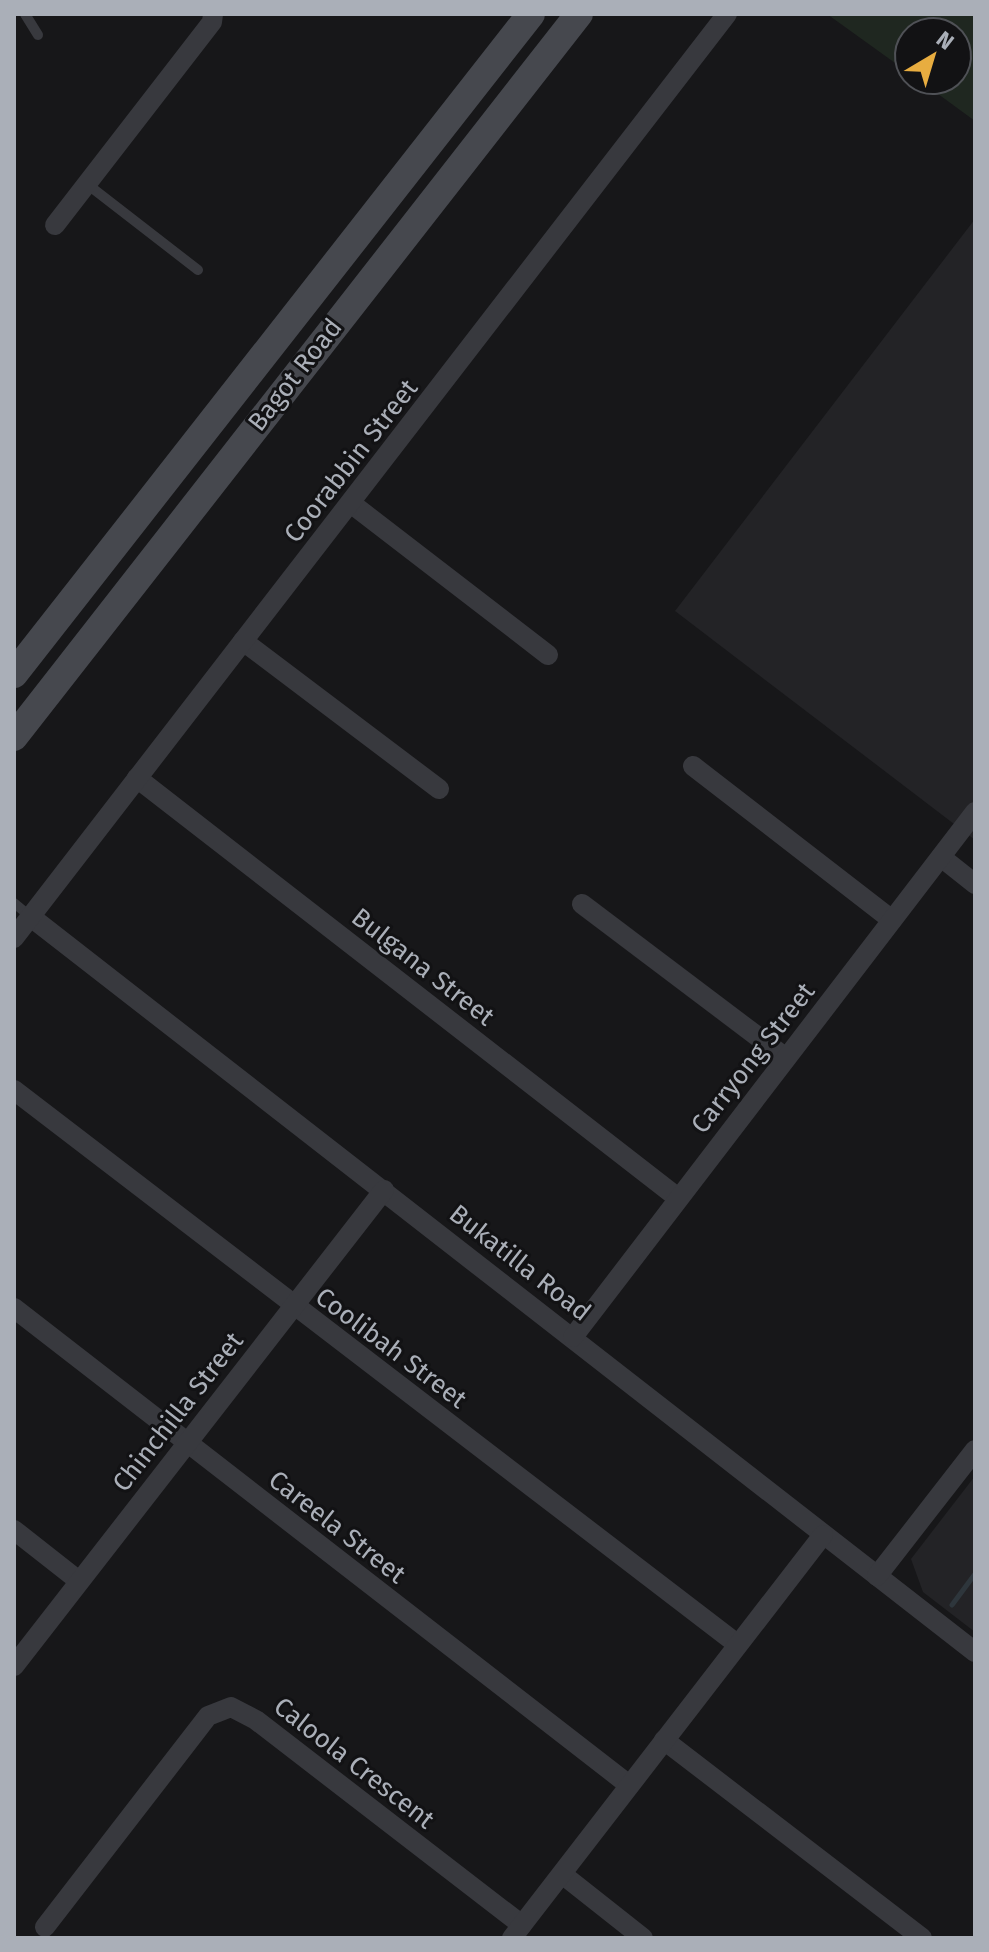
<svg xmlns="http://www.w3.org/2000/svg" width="989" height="1952" viewBox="0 0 989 1952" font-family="'Fira Sans',sans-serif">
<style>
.built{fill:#232326}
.green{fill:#1f2720}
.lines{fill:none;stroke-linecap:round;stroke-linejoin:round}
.stream{stroke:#2e363c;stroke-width:5}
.service{stroke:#38393e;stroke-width:10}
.minor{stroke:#38393e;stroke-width:20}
.secondary{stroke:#46484e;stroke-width:28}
.labels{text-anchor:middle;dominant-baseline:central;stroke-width:6;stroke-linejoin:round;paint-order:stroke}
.street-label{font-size:26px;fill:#aaafb8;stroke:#121214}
</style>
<rect width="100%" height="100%" fill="#171719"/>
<g class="built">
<path d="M975,219V840L675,611Z"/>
<path d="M975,1476V1632L923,1592L911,1559Z"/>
</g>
<path class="green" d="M827,14H975V121L919,80H957V32H909V73Z"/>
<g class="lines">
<path class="stream" d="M952,1605L975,1574"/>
<g class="service">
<path d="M25,14L38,35"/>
<path d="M87,184L198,270"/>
<path d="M14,903L31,917"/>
</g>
<g class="minor">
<path d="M55,225L212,22L213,14"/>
<path d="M352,504L548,655"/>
<path d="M243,641L439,789"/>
<path d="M693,766L892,920"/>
<path d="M137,778L678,1198"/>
<path d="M941,857L975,884"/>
<path d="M582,904L786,1058"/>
<path d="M31,917L975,1652"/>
<path d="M14,938L727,14"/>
<path d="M14,1090L737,1644"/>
<path d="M14,1308L629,1785"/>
<path d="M573,1337L975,812"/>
<path d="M14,1530L79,1581"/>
<path d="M877,1576L975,1450"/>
<path d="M14,1666L384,1190"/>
<path d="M664,1740L922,1938"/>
<path d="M562,1874L643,1938"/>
<path d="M45,1927L208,1716L231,1707L256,1720L522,1925"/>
<path d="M512,1938L823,1535"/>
</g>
<g class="secondary">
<path d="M14,674L531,14"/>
<path d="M14,737L579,14"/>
</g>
</g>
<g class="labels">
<g class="street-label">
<text transform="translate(295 375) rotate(-52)">Bagot Road</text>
<text transform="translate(351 461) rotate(-52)">Coorabbin Street</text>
<text transform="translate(423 967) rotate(38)">Bulgana Street</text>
<text transform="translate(753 1058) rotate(-52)">Carryong Street</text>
<text transform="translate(520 1263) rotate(38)">Bukatilla Road</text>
<text transform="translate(391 1348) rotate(37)">Coolibah Street</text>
<text transform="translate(178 1412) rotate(-52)">Chinchilla Street</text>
<text transform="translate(337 1527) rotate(38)">Careela Street</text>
<text transform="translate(354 1763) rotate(38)">Caloola Crescent</text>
</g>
</g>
<rect width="989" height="1952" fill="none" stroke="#aaafb8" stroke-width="32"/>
<g transform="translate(933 56) rotate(38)"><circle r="38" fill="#121214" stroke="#4f5156" stroke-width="2"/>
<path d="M0-6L14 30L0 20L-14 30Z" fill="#e8ad40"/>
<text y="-12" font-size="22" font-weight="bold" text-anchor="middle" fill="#aaafb8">N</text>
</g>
</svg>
